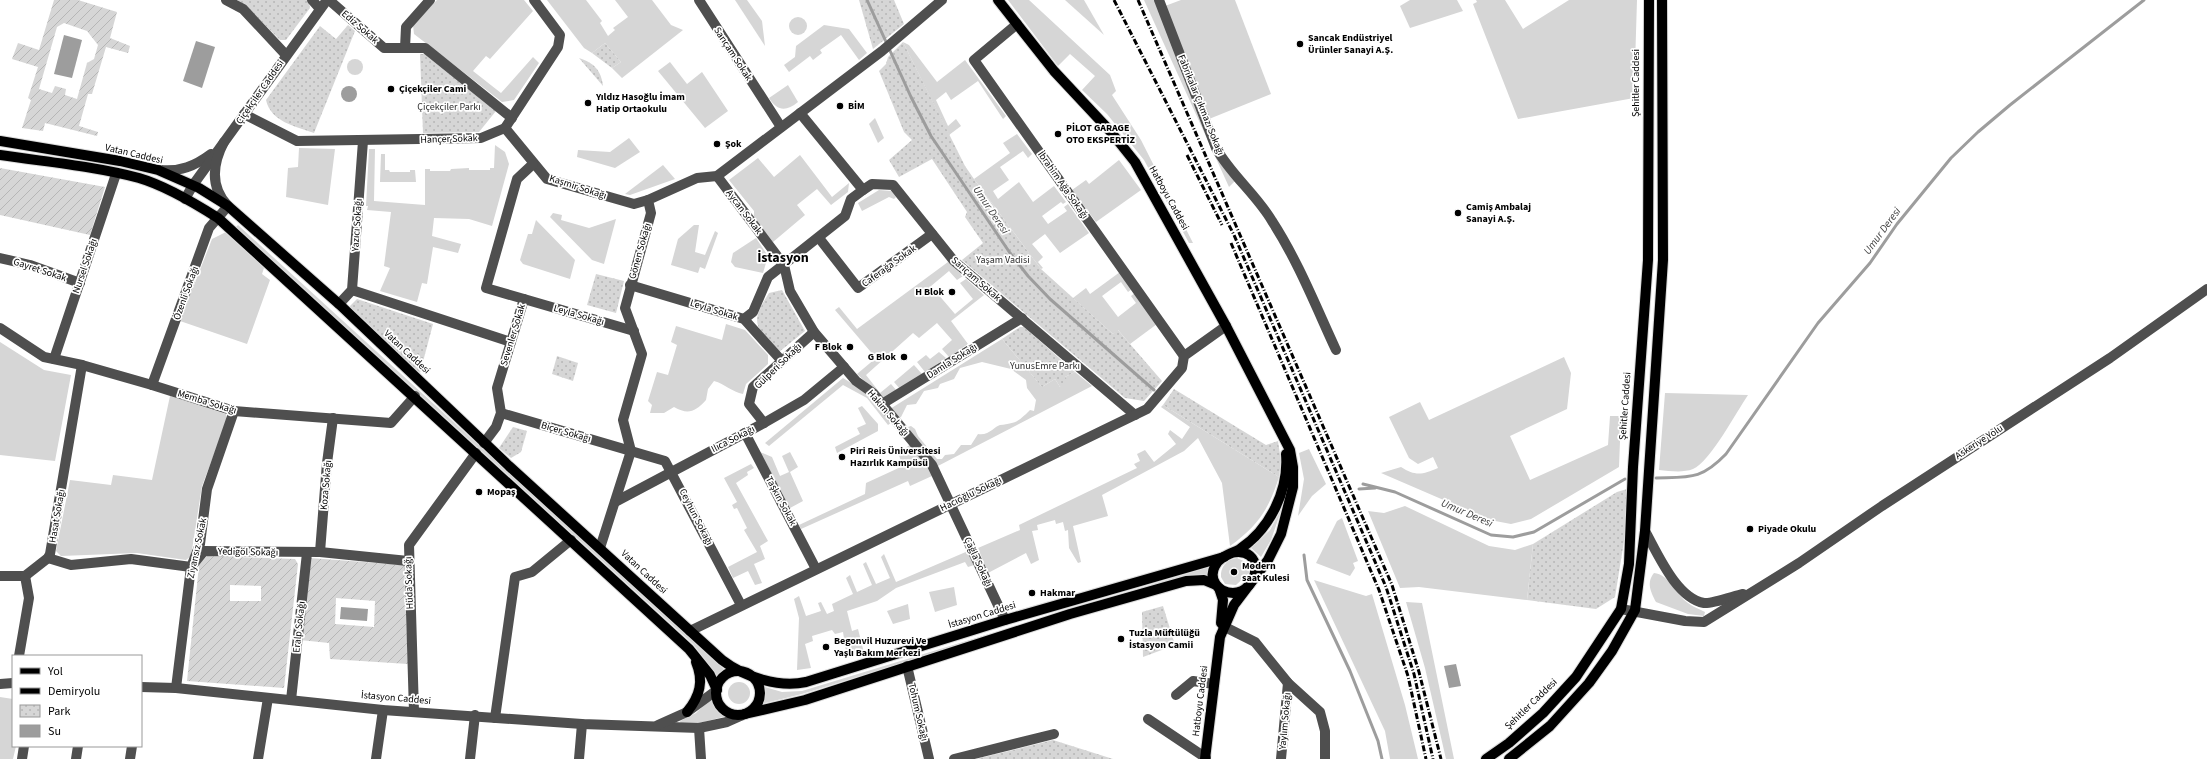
<svg xmlns="http://www.w3.org/2000/svg" width="2207" height="759" viewBox="0 0 2207 759" font-family="'Source Sans 3',sans-serif">
<style>
.grass{fill:#d6d6d6}
.park{fill:url(#park-dots)}
.garden{fill:url(#garden-furrows);fill-rule:evenodd}
.water{fill:#9d9d9d}
.lines{fill:none;stroke-linecap:round;stroke-linejoin:round}
.stream{stroke:#9d9d9d;stroke-width:3}
.major-casing{stroke:#dbdbdb;stroke-width:12}
.minor{stroke:#4f4f4f;stroke-width:10}
.major{stroke:#000;stroke-width:10}
.rail{stroke:#000;stroke-width:3;stroke-dasharray:6 2 1 2;stroke-linecap:butt}
.poi-dot{fill:#000;stroke:#fff;stroke-width:1.5}
.labels{text-anchor:middle;dominant-baseline:central;stroke-width:3.5;stroke-linejoin:round;paint-order:stroke}
.street-label{font-size:10px;fill:#000;stroke:#fff}
.poi-label{font-size:10px;font-weight:bold;fill:#000;stroke:#fff;text-anchor:start}
.park-label{font-size:10px;fill:#2d2d2d;stroke:#fff}
.water-label{font-size:11px;font-style:italic;fill:#3e3e3e;stroke:#fff}
.district-label{font-size:14px;font-weight:bold;fill:#000;stroke:#fff}
</style>
<defs>
<pattern id="park-dots" width="8" height="8" patternUnits="userSpaceOnUse"><rect width="8" height="8" fill="#d6d6d6"/><path d="M2 2h.1M6 6h.1" fill="none" stroke="#b6b6b6" stroke-width="1.8" stroke-linecap="round"/></pattern>
<pattern id="garden-furrows" width="10" height="10" patternUnits="userSpaceOnUse"><rect width="10" height="10" fill="#d6d6d6"/><path d="M-1 1l2-2M0 10L10 0M9 11l2-2" fill="none" stroke="#b6b6b6"/></pattern>
</defs>
<rect width="100%" height="100%" fill="#fff"/>
<g class="grass">
<path d="M437,0H524L533,11L490,59L486,56L473,71L501,93L533,57L539,63L514,100L502,102L414,34L413,25Z"/>
<path d="M547,0H586L602,21L600,23L608,36L615,30L613,28L628,17L615,0H652L671,25L683,30L622,78L612,68L621,62L605,43L592,53L584,48Z"/>
<path d="M735,0H747L762,21L765,46Z"/>
<path d="M1008,0H1029L1110,75L1116,91L1112,95L1141,140L1193,243H1189L1144,160L1107,114L1082,90L1095,76L1070,54L1058,66Z"/>
<path d="M1065,0H1084L1104,35Z"/>
<path d="M1144,0H1155L1235,181L1229,187Z"/>
<path d="M1181,0H1235L1271,94L1209,119L1165,6Z"/>
<path d="M1410,0H1457L1463,11L1410,28L1400,6Z"/>
<path d="M1476,0H1505L1523,29L1569,0H1637L1634,98L1518,119L1473,4L1477,2Z"/>
<circle cx="798" cy="26" r="9"/>
<path d="M824,25L849,29L867,53L859,60L841,35L820,50L822,53L813,60L810,56L789,72L784,65L795,57L796,46Z"/>
<path d="M903,42L909,45L937,82L965,60L1006,116L1003,119L978,81L951,100L946,92L936,100L948,126L956,119L961,126L949,135Z"/>
<circle cx="355" cy="67" r="8"/>
<path d="M670,62L687,84L702,72L728,111L705,128L658,71Z"/>
<path d="M788,85L798,102C786,112 777,111 769,98Z"/>
<path d="M875,118L884,138L878,143L869,124Z"/>
<path d="M1017,134L1032,154L1028,158L1023,151L1000,167L1009,180L993,191L998,199L1019,182L1033,202L1054,186L1066,202L1063,204L1061,202L1042,216L1048,224L1067,211L1064,207L1068,204L1089,233L1060,253L1045,234L1032,244L1043,257L1038,262L1043,268L1041,269L974,179L1010,153L1003,143Z"/>
<path d="M629,138L640,152L615,168L577,157L578,150L610,152Z"/>
<path d="M495,145L505,152L509,164L492,226L469,219L434,218L432,236L461,244L458,253L433,247L427,284L422,283L417,302L380,291L390,268L384,266L391,212L367,210L368,206H366L369,149H375L374,201L425,205V169H430V171H450L451,169L469,168V170H490V168H494Z"/>
<path d="M299,148L335,149L328,205L286,197L288,168L298,167Z"/>
<path d="M381,154H385V170H389L390,172H410V170H415L416,182H380Z"/>
<path d="M800,155L832,197L849,183L848,192L831,205L817,189L797,205L805,215L773,242L754,218V211L729,180L758,158L774,177Z"/>
<path d="M1119,160L1141,190L1096,222L1072,190L1086,180L1089,184Z"/>
<path d="M663,165L675,179L630,195L625,194Z"/>
<path d="M879,190L891,191L896,197L894,199L889,197L862,211L858,203Z"/>
<path d="M553,213L562,215L561,220L589,228L616,219L604,264L592,260L550,217Z"/>
<path d="M536,220L575,260L570,279L523,264L520,260L528,234H532Z"/>
<path d="M238,225L726,671L717,679L715,673L693,644L236,227Z"/>
<path d="M694,225H699L695,252L705,255L715,231L718,233L705,269L700,267L698,273L671,265L678,239Z"/>
<path d="M226,232L265,265L262,274L270,280L247,344L180,321L212,239Z"/>
<path d="M756,238L768,256L763,273L735,267L731,262L733,253Z"/>
<path d="M948,262L963,276L957,280L949,271L931,286L955,314L973,299L960,283L966,279L984,295L951,321L968,344L949,357L942,349L952,340L937,323L919,338L913,333L866,375L880,393L891,384L897,391L884,399L857,374L876,358L835,310L839,307L857,329Z"/>
<path d="M1120,272L1132,289L1128,292L1121,282L1102,296L1118,317L1136,303L1131,296L1135,293L1157,324L1130,344L1118,330L1113,334L1073,298L1086,288L1090,294Z"/>
<path d="M726,324L745,330L768,355V364L746,384L743,394C732,392 725,384 714,381L708,389L706,400C695,412 688,415 674,407L664,413H650L652,405L648,401L657,372L668,375L677,345L671,342L676,326L722,340Z"/>
<path d="M1002,339L1042,387L1055,379L1060,387L1065,377L1075,372L1092,386L936,467L905,428L911,426L915,429L918,436L937,459H942L945,455L954,454L961,445H971L978,434C989,436 995,426 1000,425C1016,423 1018,422 1030,410L1034,411L1036,400L1027,388L1026,380L1011,369L982,362L960,368L954,379L940,384L938,388L924,391L916,404L907,405L901,417L897,419L890,409Z"/>
<path d="M0,342L44,370L71,375L55,461L0,455Z"/>
<path d="M939,352L946,358L925,372L917,362L926,355L930,359Z"/>
<path d="M1564,357L1571,373L1567,409L1510,436L1530,480L1608,445L1610,416H1621L1619,467L1531,519L1511,524L1490,520L1381,473L1401,467C1415,476 1422,475 1438,468L1433,457L1418,464L1409,458L1389,417L1420,402L1429,420Z"/>
<path d="M914,365L922,374L900,389L894,382Z"/>
<path d="M843,378L869,394L892,422L888,425L867,398L843,385L769,446L765,443Z"/>
<path d="M1665,393L1748,395C1737,411 1710,462 1693,469C1683,473 1670,471 1659,470Z"/>
<path d="M170,396L226,414L227,420L202,486L191,556L186,560L137,553L61,556L56,551L70,480L111,485L113,475L152,480Z"/>
<path d="M1163,405L1279,477C1269,509 1258,526 1230,546L1222,483L1198,438L1184,451L1102,495L1108,516L1073,526L1081,562L1078,563L1069,548L1068,530L1065,531L1063,522L1056,524L1055,520L1037,525L1038,530L1032,531L1039,560L1031,564L1026,553L988,573L978,548L1020,530L1019,525L1137,468L1134,464L1140,461L1137,454L1145,450L1154,462L1176,444L1168,434L1170,430L1182,439L1190,427L1161,407Z"/>
<path d="M862,406L878,424V431L837,453L835,447L860,434L857,428L866,424L858,408Z"/>
<path d="M911,444L926,463L932,476L910,486L908,481L801,529L799,525L865,494L866,483L903,466L898,453Z"/>
<path d="M1309,449L1326,484L1312,496L1298,516L1304,479L1299,453Z"/>
<path d="M760,452L772,457L780,476L789,472L782,456L790,452L798,467L790,472L803,501L790,508Z"/>
<path d="M751,464L754,468L747,472L748,475L736,483L768,541L760,546L765,559L754,564L762,583L755,585L748,571L733,578L728,567L757,552L744,530L747,528L737,508L734,509L732,505L737,502L724,478Z"/>
<path d="M1405,506L1489,546L1515,550L1533,544L1527,600L1419,587L1400,588L1368,511L1384,513Z"/>
<path d="M1282,508L1271,540L1261,557L1251,548L1270,530Z"/>
<path d="M1342,518L1358,561L1353,563L1355,568L1350,576L1316,563L1337,521Z"/>
<path d="M968,551L974,565L968,567L965,562L896,588L877,601L847,611L852,631L858,629L864,653L847,658L843,632L835,634L832,630L812,636L813,641L805,644L811,668L797,670L799,618L794,599L799,596L806,616L821,611L818,603L821,602L827,614L834,611L832,604L853,594L846,578L850,575L857,592L872,585L863,564L866,562L876,584L890,578L881,557L884,554L896,582Z"/>
<path d="M1237,558L1248,563L1249,573L1236,585L1225,584L1221,577C1220,567 1227,559 1237,558Z"/>
<path d="M1209,567L1207,576L1189,575L802,694L761,704L765,687L782,692L802,691Z"/>
<path d="M1654,573C1669,574 1676,595 1688,603C1693,607 1700,609 1705,612L1704,616L1688,614L1656,602C1651,592 1646,583 1654,573Z"/>
<path d="M1314,580L1366,596L1372,594L1405,705L1418,759H1390L1385,731Z"/>
<path d="M954,587L957,605L935,612L929,592Z"/>
<path d="M1406,602L1422,603L1454,759H1446L1425,668Z"/>
<path d="M908,604L910,619L893,624L887,611Z"/>
<circle cx="739" cy="693" r="11"/>
<path d="M713,696L718,707L727,716L695,724H681L680,721L696,713Z"/>
<path d="M0,697L13,699V746H16L13,759H0Z"/>
</g>
<g class="park">
<path d="M237,0H308L310,8L286,40H280L248,8Z"/>
<path d="M859,0H894L904,24L873,49Z"/>
<path d="M348,25L355,31L314,133C295,126 271,122 266,100L320,26L336,39Z"/>
<path d="M903,42L965,166L974,179L1041,269L1113,334L1117,329L1162,381L1144,401L1125,398L962,260L983,243L965,217L967,212L932,159L899,177L889,160L912,140L904,132L879,71L886,64L888,57Z"/>
<path d="M605,43L621,62L612,68L592,53Z"/>
<path d="M420,54H426L496,111L479,132L423,133Z"/>
<path d="M579,58C594,63 601,70 603,86Z"/>
<path d="M596,274L624,281L616,313L587,305Z"/>
<path d="M782,290L805,331L779,352C757,327 748,325 769,293Z"/>
<path d="M357,299L433,324L420,373L348,308Z"/>
<path d="M1020,327H1024L1075,372L1065,377L1069,382L1060,387L1055,379L1042,387L1002,339Z"/>
<path d="M557,356L578,363L573,381L552,374Z"/>
<path d="M1174,389L1266,445L1278,441L1281,461L1279,477L1163,405Z"/>
<path d="M513,427L527,431L521,452L511,458L499,448Z"/>
<path d="M1627,489L1625,535L1615,597L1596,609L1527,600L1533,544L1617,492Z"/>
<path d="M1163,606L1175,645L1143,657L1142,612Z"/>
<path d="M1053,740L1113,759H976Z"/>
</g>
<g class="garden">
<path d="M54,0H78L117,12L110,38L130,46L128,53L106,47L92,94H88L79,126L98,132L97,136L45,123L43,131L22,128L31,100L28,98L38,67L12,59L18,43L39,50ZM64,23L87,31L98,45L94,59L87,63L77,99L65,95L66,89L55,86L52,93L39,89L57,27Z"/>
<path d="M0,168L105,187L90,235L0,215Z"/>
<path d="M207,556L295,559L298,564L284,688L187,681L199,565ZM230,585L261,586V601H230Z"/>
<path d="M310,558L404,565L408,664L330,659L329,643L300,640ZM336,598L375,601L374,627L335,624Z"/>
</g>
<g class="water">
<path d="M64,35L82,40L72,78L54,74Z"/>
<path d="M196,41L215,47L202,88L183,81Z"/>
<circle cx="349" cy="94" r="8"/>
<path d="M341,607L368,609L367,621L340,619Z"/>
<path d="M1456,664L1461,686L1449,688L1444,666Z"/>
</g>
<g class="lines">
<g class="stream">
<path d="M867,0L911,97L931,136L1010,253L1028,276L1050,299L1154,390"/>
<path d="M1656,478C1690,477 1701,480 1726,454L1818,323L1870,263L1897,224L1951,158L1978,132L2010,105L2144,0"/>
<path d="M1363,484L1395,492L1491,535L1513,537L1534,532L1625,479"/>
<path d="M1359,489L1375,488"/>
<path d="M1304,555L1307,580L1350,671L1378,741L1382,759"/>
</g>
<g class="major-casing">
<g id="major">
<path d="M998,0L1054,71L1111,132L1135,162L1226,326L1290,450L1293,467V487L1281,534L1268,560L1234,605L1220,637L1205,759"/>
<path d="M0,141L120,161L158,170L199,188L228,206L339,304L509,466L722,660C744,677 779,688 806,682L1005,620L1224,557"/>
<path d="M0,155C46,162 94,166 139,178C163,185 196,204 218,218L689,649L710,675L717,690"/>
<path d="M1231,553C1266,545 1260,592 1233,593C1218,593 1208,579 1215,566C1220,556 1231,554 1240,549C1270,529 1289,490 1286,454"/>
<path d="M1219,588L1223,600L1221,623"/>
<circle cx="738" cy="693" r="22"/>
<path d="M687,712C700,696 704,681 696,662"/>
<path d="M745,714L805,700L1070,614L1186,581L1204,580L1216,585"/>
<path d="M1486,759L1509,743L1543,713L1576,677L1621,609L1629,564L1633,467L1648,260L1649,0"/>
<path d="M1509,759L1550,726L1589,683L1612,651L1635,610L1645,531L1663,260L1662,0"/>
</g>
</g>
<g class="minor">
<path d="M226,0L243,9L286,55"/>
<path d="M312,0L320,9"/>
<path d="M329,0L384,48H425L512,118"/>
<path d="M699,0L781,127"/>
<path d="M1159,0L1216,148C1231,175 1256,194 1272,221C1298,261 1316,307 1336,350"/>
<path d="M1017,24L974,60L1184,356"/>
<path d="M405,48L406,27L430,0"/>
<path d="M800,113L863,190L872,184L893,185L954,261L1135,415"/>
<path d="M244,114L297,141L481,138L505,128L558,47L560,35L534,0"/>
<path d="M505,128L547,179L634,204L648,200"/>
<path d="M160,170C180,172 195,166 211,154"/>
<path d="M717,176L784,265L790,291L814,332L856,381L873,393L932,465L1005,620"/>
<path d="M185,199L193,185L327,0"/>
<path d="M819,238L858,288L932,234"/>
<path d="M0,258L30,265L80,283"/>
<path d="M630,285L744,319L781,360"/>
<path d="M352,290L511,342"/>
<path d="M524,299L634,331"/>
<path d="M339,304L352,290L363,141"/>
<path d="M744,319L753,312L768,277L845,216L851,199L863,190"/>
<path d="M0,328L44,357L82,365L152,385L234,411L391,423L415,396"/>
<path d="M54,359L116,174"/>
<path d="M152,385L209,228L228,206C210,187 212,165 224,142"/>
<path d="M882,404L1022,318"/>
<path d="M501,413L665,461L741,605"/>
<path d="M764,423L749,404L753,387L814,332"/>
<path d="M745,433L816,569"/>
<path d="M484,443L496,427L501,413L497,388L524,299L486,288L517,179L533,164"/>
<path d="M615,502L764,423L804,400L844,367"/>
<path d="M1645,531C1657,552 1676,598 1704,603C1712,604 1734,596 1743,594"/>
<path d="M600,548L631,451L623,420L642,354L625,308L651,213L648,200L697,178L717,176L882,51L942,0"/>
<path d="M320,552L327,463L333,418"/>
<path d="M48,558L71,565L131,559L191,567L204,551L320,552L408,561"/>
<path d="M0,576H25"/>
<path d="M25,576L48,558L50,554L82,365"/>
<path d="M1621,609L1685,621L1704,622L1799,563L1882,506L2110,358L2207,289"/>
<path d="M1223,626L1255,642L1288,683L1320,712L1325,731V759"/>
<path d="M690,631L1147,409L1182,368L1184,356L1226,326"/>
<path d="M19,656L29,598L25,576"/>
<path d="M907,666L929,759"/>
<path d="M0,684L13,683"/>
<path d="M141,687L176,688L383,710L582,724L699,728L727,722L745,714"/>
<path d="M176,688L191,567L200,544L207,489L234,411"/>
<path d="M1176,695L1193,681L1214,684"/>
<path d="M291,700L307,553"/>
<path d="M414,712L409,545L476,453"/>
<path d="M495,718L515,577L532,572L571,540"/>
<path d="M1148,719L1206,758"/>
<path d="M658,725L687,712L717,690"/>
<path d="M699,728L701,759"/>
<path d="M22,759L24,746"/>
<path d="M76,759L78,746"/>
<path d="M130,759L132,746"/>
<path d="M258,759L268,698"/>
<path d="M376,759L383,710"/>
<path d="M470,759L475,715"/>
<path d="M579,759L582,724"/>
<path d="M954,759L1054,734"/>
<path d="M1281,759L1288,683"/>
</g>
<use href="#major" class="major"/>
<g class="rail">
<path d="M1114,0L1234,235L1386,587L1414,674L1433,759"/>
<path d="M1138,0L1392,585L1419,672L1441,759"/>
<path d="M1187,155L1222,225"/>
<path d="M1231,243L1379,590L1408,676L1426,759"/>
</g>
</g>
<g class="poi-dot">
<circle cx="1300" cy="44" r="4"/>
<circle cx="391" cy="89" r="4"/>
<circle cx="588" cy="103" r="4"/>
<circle cx="840" cy="106" r="4"/>
<circle cx="1058" cy="134" r="4"/>
<circle cx="717" cy="144" r="4"/>
<circle cx="1458" cy="213" r="4"/>
<circle cx="952" cy="292" r="4"/>
<circle cx="850" cy="347" r="4"/>
<circle cx="904" cy="357" r="4"/>
<circle cx="842" cy="457" r="4"/>
<circle cx="479" cy="492" r="4"/>
<circle cx="1750" cy="529" r="4"/>
<circle cx="1234" cy="572" r="4"/>
<circle cx="1032" cy="593" r="4"/>
<circle cx="1121" cy="639" r="4"/>
<circle cx="826" cy="647" r="4"/>
</g>
<g class="labels">
<g class="street-label">
<text transform="translate(360 27) rotate(41)">Ediz Sokak</text>
<text transform="translate(733 54) rotate(57)">Sarıçam Sokak</text>
<text transform="translate(1636 83) rotate(-90)">Şehitler Caddesi</text>
<text transform="translate(260 92) rotate(-55)">Çiçekçiler Caddesi</text>
<text transform="translate(1201 105) rotate(68)">Fabrikalar Çıkmazı Sokağı</text>
<text transform="translate(449 139) rotate(-2)">Hançer Sokak</text>
<text transform="translate(134 154) rotate(13)">Vatan Caddesi</text>
<text transform="translate(1063 185) rotate(55)">İbrahim Ağa Sokağı</text>
<text transform="translate(578 187) rotate(18)">Kaşmir Sokağı</text>
<text transform="translate(1169 198) rotate(61)">Hatboyu Caddesi</text>
<text transform="translate(744 212) rotate(53)">Aycan Sokak</text>
<text transform="translate(357 225) rotate(-86)">Yazıcı Sokağı</text>
<text transform="translate(640 251) rotate(-74)">Gönen Sokağı</text>
<text transform="translate(85 266) rotate(-71)">Nursel Sokağı</text>
<text transform="translate(889 266) rotate(-36)">Caferağa Sokak</text>
<text transform="translate(40 270) rotate(18)">Gayret Sokak</text>
<text transform="translate(976 279) rotate(41)">Sarıçam Sokak</text>
<text transform="translate(186 293) rotate(-70)">Özenli Sokağı</text>
<text transform="translate(714 310) rotate(17)">Leyla Sokak</text>
<text transform="translate(579 315) rotate(16)">Leyla Sokağı</text>
<text transform="translate(513 335) rotate(-73)">Sevenler Sokak</text>
<text transform="translate(407 352) rotate(43)">Vatan Caddesi</text>
<text transform="translate(952 361) rotate(-32)">Damla Sokağı</text>
<text transform="translate(778 366) rotate(-44)">Gülperi Sokağı</text>
<text transform="translate(207 402) rotate(17)">Memba Sokağı</text>
<text transform="translate(1625 406) rotate(-86)">Şehitler Caddesi</text>
<text transform="translate(888 413) rotate(49)">Hakim Sokağı</text>
<text transform="translate(566 432) rotate(16)">Biçer Sokağı</text>
<text transform="translate(733 439) rotate(-27)">Ilıca Sokağı</text>
<text transform="translate(1979 442) rotate(-33)">Askeriye Yolu</text>
<text transform="translate(326 485) rotate(-85)">Koza Sokağı</text>
<text transform="translate(971 494) rotate(-26)">Hacıoğlu Sokağı</text>
<text transform="translate(781 501) rotate(62)">Taşkın Sokak</text>
<text transform="translate(57 516) rotate(-80)">Hasat Sokağı</text>
<text transform="translate(696 517) rotate(63)">Ceyhun Sokağı</text>
<text transform="translate(197 548) rotate(-78)">Ziyansız Sokak</text>
<text transform="translate(248 552) rotate(1)">Yedigöl Sokağı</text>
<text transform="translate(978 562) rotate(65)">Çağla Sokağı</text>
<text transform="translate(644 572) rotate(43)">Vatan Caddesi</text>
<text transform="translate(409 583) rotate(-92)">Hüda Sokağı</text>
<text transform="translate(982 615) rotate(-17)">İstasyon Caddesi</text>
<text transform="translate(299 627) rotate(-84)">Eralp Sokağı</text>
<text transform="translate(396 698) rotate(5)">İstasyon Caddesi</text>
<text transform="translate(1200 701) rotate(-83)">Hatboyu Caddesi</text>
<text transform="translate(1531 704) rotate(-44)">Şehitler Caddesi</text>
<text transform="translate(918 712) rotate(77)">Tohum Sokağı</text>
<text transform="translate(1285 721) rotate(-85)">Yaylım Sokağı</text>
</g>
<g class="poi-label">
<text x="1308" y="38">Sancak Endüstriyel<tspan x="1308" dy="12">Ürünler Sanayi A.Ş.</tspan></text>
<text x="399" y="89">Çiçekçiler Cami</text>
<text x="596" y="97">Yıldız Hasoğlu İmam<tspan x="596" dy="12">Hatip Ortaokulu</tspan></text>
<text x="848" y="106">BİM</text>
<text x="1066" y="128">PİLOT GARAGE<tspan x="1066" dy="12">OTO EKSPERTİZ</tspan></text>
<text x="725" y="144">Şok</text>
<text x="1466" y="207">Camiş Ambalaj<tspan x="1466" dy="12">Sanayi A.Ş.</tspan></text>
<text x="944" y="292" text-anchor="end">H Blok</text>
<text x="842" y="347" text-anchor="end">F Blok</text>
<text x="896" y="357" text-anchor="end">G Blok</text>
<text x="850" y="451">Piri Reis Üniversitesi<tspan x="850" dy="12">Hazırlık Kampüsü</tspan></text>
<text x="487" y="492">Mopaş</text>
<text x="1758" y="529">Piyade Okulu</text>
<text x="1242" y="566">Modern<tspan x="1242" dy="12">saat Kulesi</tspan></text>
<text x="1040" y="593">Hakmar</text>
<text x="1129" y="633">Tuzla Müftülüğü<tspan x="1129" dy="12">İstasyon Camii</tspan></text>
<text x="834" y="641">Begonvil Huzurevi Ve<tspan x="834" dy="12">Yaşlı Bakım Merkezi</tspan></text>
</g>
<g class="park-label">
<text x="449" y="107">Çiçekçiler Parkı</text>
<text x="1003" y="260">Yaşam Vadisi</text>
<text x="1045" y="366">YunusEmre Parkı</text>
</g>
<g class="water-label">
<text transform="translate(991 210) rotate(56)">Umur Deresi</text>
<text transform="translate(1882 231) rotate(-54)">Umur Deresi</text>
<text transform="translate(1467 513) rotate(23)">Umur Deresi</text>
</g>
<g class="district-label">
<text x="783" y="258">İstasyon</text>
</g>
</g>
<rect x="12" y="655" width="130" height="92" fill="#ffffff" stroke="#999999"/>
<rect x="20" y="668" width="20" height="6" fill="#000000" stroke="#999999"/>
<text x="48" y="675" font-size="12" fill="#000000">Yol</text>
<rect x="20" y="688" width="20" height="6" fill="#000000" stroke="#999999"/>
<text x="48" y="695" font-size="12" fill="#000000">Demiryolu</text>
<rect x="20" y="705" width="20" height="12" fill="url(#park-dots)" stroke="#999999"/>
<text x="48" y="715" font-size="12" fill="#000000">Park</text>
<rect x="20" y="725" width="20" height="12" fill="#9d9d9d" stroke="#999999"/>
<text x="48" y="735" font-size="12" fill="#000000">Su</text>
</svg>
